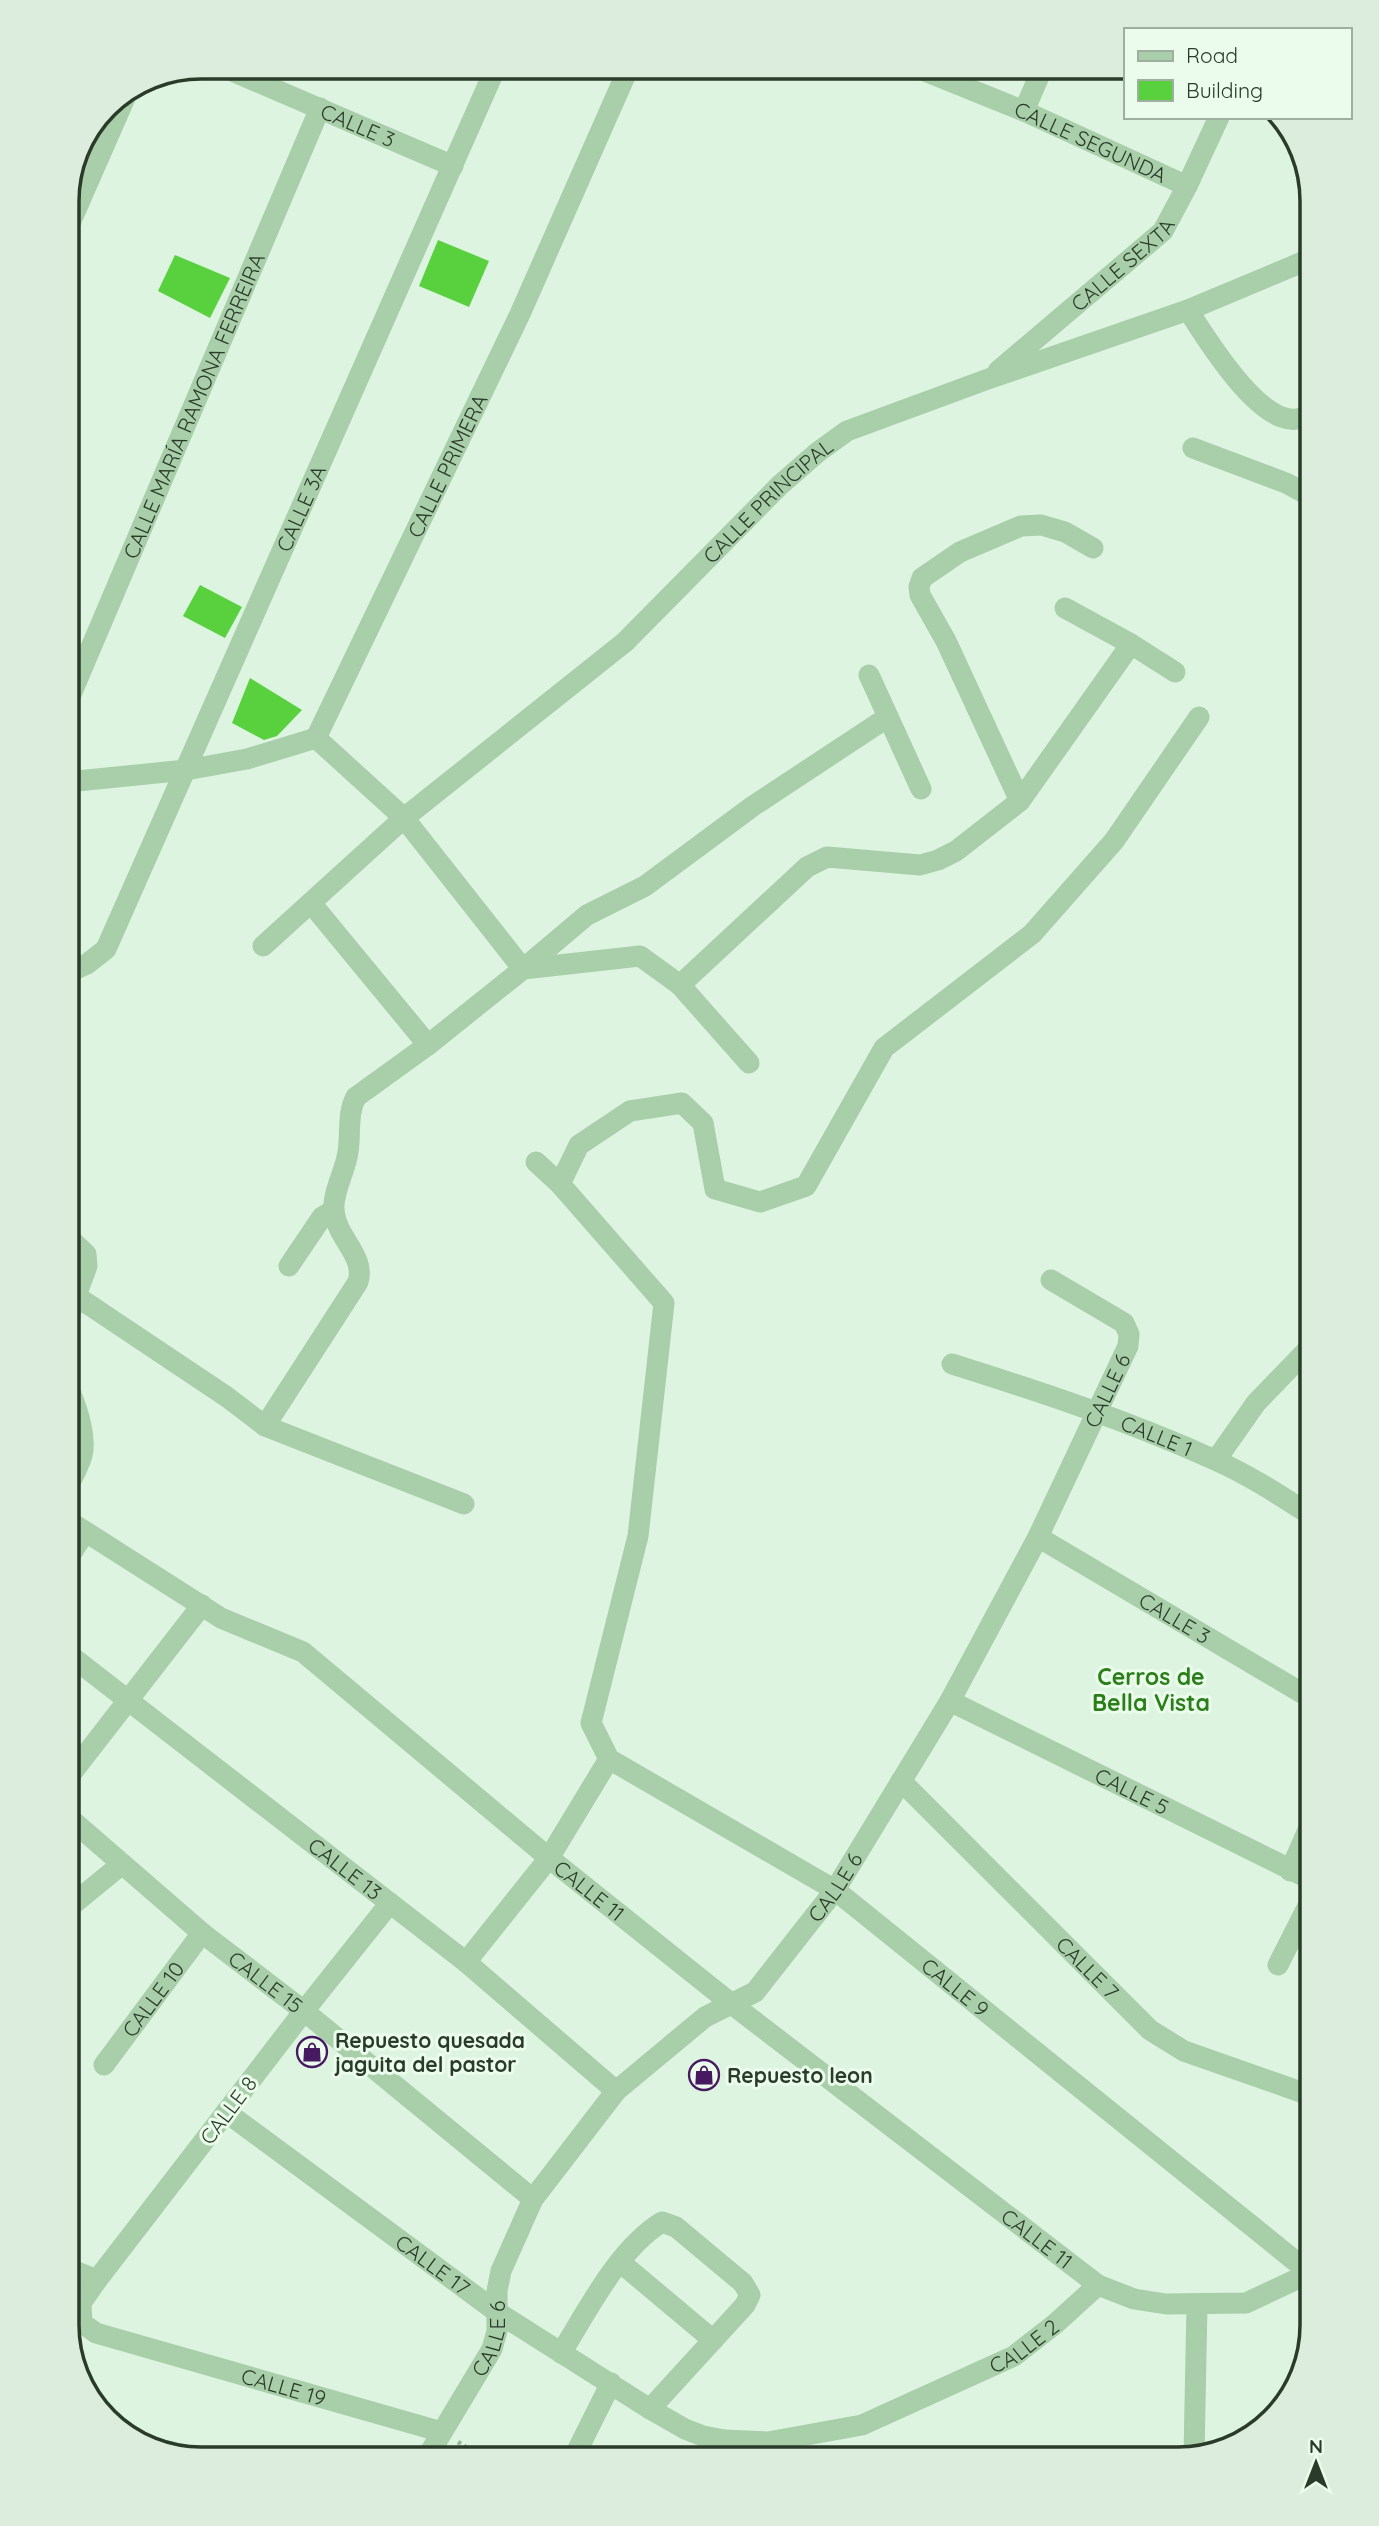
<svg xmlns="http://www.w3.org/2000/svg" width="1379" height="2526" viewBox="0 0 1379 2526" font-family="Quicksand,sans-serif">
<style>
.building{fill:#59d13f}
.lines{fill:none;stroke-linecap:round;stroke-linejoin:round}
.path{stroke:#92bb92;stroke-width:4.5;stroke-dasharray:3.5 3.5;stroke-linecap:butt}
.minor{stroke:#a8cfa9;stroke-width:21}
.labels{text-anchor:middle;dominant-baseline:central;stroke-width:6;stroke-linejoin:round;paint-order:stroke}
.street-label{font-size:21px;fill:#2b3b29;stroke:#ebfced}
.poi-label{font-size:21px;font-weight:bold;fill:#2b3b29;stroke:#ebfced;text-anchor:start}
.neighbourhood-label{font-size:23px;font-weight:bold;fill:#2a7f18;stroke:#ebfced}
.rim{fill:none;stroke:#2b3b29;stroke-width:3.5}
</style>
<rect width="100%" height="100%" fill="#ddf5e0"/>
<g class="building">
<path d="M438,240L489,261L469,307L419,286Z"/>
<path d="M175,255L230,278L210,318L158,291Z"/>
<path d="M200,585L242,607L225,638L183,616Z"/>
<path d="M250,678L302,710L277,736L264,740L232,723Z"/>
</g>
<g class="lines">
<path class="path" d="M458,2442L484,2459"/>
<g class="minor">
<path id="s1" d="M223,67L453,166"/>
<path id="s2" d="M915,67L1024,111L1187,186"/>
<path d="M1024,111L1043,67"/>
<path d="M67,230L128,91"/>
<path d="M1188,310C1205,336 1273,451 1312,411"/>
<path id="s3" d="M998,371L1163,231L1187,186L1219,117"/>
<path d="M1193,448L1286,483L1312,497"/>
<path d="M1065,608L1131,644L1175,672"/>
<path d="M869,675L921,789"/>
<path id="s4" d="M67,704L320,108"/>
<path d="M316,738L404,818L523,969L587,915L645,886L753,806L888,717"/>
<path id="s5" d="M67,782L186,770L247,759L316,738L520,314L629,67"/>
<path d="M1020,801L946,641L920,595L919,587L922,578L960,552L1021,526L1041,525L1065,532L1093,548"/>
<path d="M311,903L428,1045"/>
<path id="s6" d="M263,946L404,818L625,642L780,485L818,452L847,431L988,379L1188,310L1312,258"/>
<path id="s7" d="M67,973L87,964L106,949L496,67"/>
<path d="M680,985L807,867L827,857L920,865L938,860L956,851L1020,801L1131,644"/>
<path id="s8" d="M536,1162L560,1184L664,1303L638,1536L591,1723L609,1759L835,1890L1310,2273"/>
<path d="M560,1184L579,1145L630,1111L682,1103L703,1123L715,1189L760,1202L806,1186L884,1048L1032,934L1114,841L1199,717"/>
<path d="M67,1236L86,1254L87,1266L76,1296"/>
<path d="M289,1266L322,1217L334,1210"/>
<path d="M67,1323L76,1296L227,1397L265,1426L464,1504"/>
<path id="s9" d="M952,1364C1041,1392 1129,1421 1215,1460C1249,1475 1281,1496 1312,1516"/>
<path d="M265,1426L358,1282C366,1256 337,1239 334,1211C332,1192 346,1170 348,1152C351,1134 347,1113 356,1097L428,1045L523,969L640,956L680,985L749,1063"/>
<path d="M1216,1460L1256,1403L1312,1345"/>
<path d="M67,1488C73,1476 81,1464 83,1451C85,1429 75,1403 67,1384"/>
<path id="s10" d="M67,1520L221,1618L303,1652L549,1858L733,2005L1098,2285L1134,2299L1166,2304L1246,2303L1312,2272"/>
<path id="s11" d="M1038,1537L1312,1699"/>
<path d="M67,1560L85,1532"/>
<path id="s12" d="M67,1653L466,1962L616,2091"/>
<path id="s13" d="M950,1701L1312,1880"/>
<path d="M67,1779L202,1605"/>
<path id="s14" d="M901,1781L1150,2030L1184,2051L1312,2096"/>
<path id="s15" d="M67,1816L202,1933L304,2011L533,2199"/>
<path d="M1290,1871L1312,1821"/>
<path id="s16" d="M390,1903L304,2011L97,2280L81,2303L82,2323L96,2333L442,2432"/>
<path d="M67,1909L122,1864"/>
<path d="M466,1962L549,1858L609,1759"/>
<path d="M1278,1965L1312,1898"/>
<path id="s17" d="M104,2065L202,1933"/>
<path id="s18" d="M226,2112L497,2312L650,2409L685,2429L703,2436L724,2440L768,2442L862,2425L1014,2356L1055,2324L1098,2285"/>
<path d="M620,2262L713,2340"/>
<path d="M67,2268L97,2280"/>
<path d="M561,2353C588,2310 618,2249 662,2222L676,2227L743,2283L750,2295L745,2305L650,2409"/>
<path d="M1194,2456L1197,2305"/>
<path id="s19" d="M426,2459L492,2349L497,2331V2291L501,2271L533,2199L616,2091L705,2017L755,1992L835,1890L950,1701L1038,1537L1128,1346L1129,1334L1124,1323L1051,1280"/>
<path d="M573,2459L611,2383"/>
<path d="M713,2459L724,2440"/>
</g>
</g>
<defs>
<g id="shop-ring" transform="scale(1.575)"><circle r="9.5" fill="#ebfced" stroke="#471961" stroke-width="1.5"/><path d="M-5-2.5h2.3a2.7 3.5 0 0 1 5.4 0H5L5.5 6h-11ZM-1.5-2.5h3a1.5 2.3 0 0 0-3 0Z" fill="#471961"/></g>
</defs>
<g fill-rule="evenodd">
<use href="#shop-ring" x="312" y="2052"/>
<use href="#shop-ring" x="704" y="2075"/>
</g>
<g class="labels">
<g class="street-label">
<text stroke="none"><textPath href="#s1" startOffset="147">CALLE 3</textPath></text>
<text stroke="none"><textPath href="#s2" startOffset="191">CALLE SEGUNDA</textPath></text>
<text stroke="none"><textPath href="#s3" startOffset="164">CALLE SEXTA</textPath></text>
<text stroke="none"><textPath href="#s4" startOffset="324">CALLE MARÍA RAMONA FERREIRA</textPath></text>
<text stroke="none"><textPath href="#s5" startOffset="556">CALLE PRIMERA</textPath></text>
<text stroke="none"><textPath href="#s6" startOffset="674">CALLE PRINCIPAL</textPath></text>
<text stroke="none"><textPath href="#s7" startOffset="528">CALLE 3A</textPath></text>
<text stroke="none"><textPath href="#s19" startOffset="1293">CALLE 6</textPath></text>
<text stroke="none"><textPath href="#s9" startOffset="217">CALLE 1</textPath></text>
<text stroke="none"><textPath href="#s11" startOffset="159">CALLE 3</textPath></text>
<text stroke="none"><textPath href="#s13" startOffset="203">CALLE 5</textPath></text>
<text stroke="none"><textPath href="#s12" startOffset="352">CALLE 13</textPath></text>
<text stroke="none"><textPath href="#s19" startOffset="726">CALLE 6</textPath></text>
<text stroke="none"><textPath href="#s10" startOffset="644">CALLE 11</textPath></text>
<text stroke="none"><textPath href="#s14" startOffset="264">CALLE 7</textPath></text>
<text stroke="none"><textPath href="#s15" startOffset="259">CALLE 15</textPath></text>
<text stroke="none"><textPath href="#s8" startOffset="1074">CALLE 9</textPath></text>
<text stroke="none"><textPath href="#s17" startOffset="82">CALLE 10</textPath></text>
<text transform="translate(228 2110) rotate(-53)">CALLE 8</text>
<text stroke="none"><textPath href="#s10" startOffset="1211">CALLE 11</textPath></text>
<text stroke="none"><textPath href="#s18" startOffset="257">CALLE 17</textPath></text>
<text stroke="none"><textPath href="#s19" startOffset="138">CALLE 6</textPath></text>
<text stroke="none"><textPath href="#s18" startOffset="919">CALLE 2</textPath></text>
<text stroke="none"><textPath href="#s16" startOffset="738">CALLE 19</textPath></text>
</g>
<g class="poi-label">
<text x="335" y="2040">Repuesto quesada<tspan x="335" dy="24">jaguita del pastor</tspan></text>
<text x="727" y="2075">Repuesto leon</text>
</g>
<g class="neighbourhood-label">
<text x="1151" y="1676">Cerros de<tspan x="1151" dy="26">Bella Vista</tspan></text>
</g>
</g>
<path d="M0 0H1379V2526H0ZM201 79H1178A122 122 0 0 1 1300 201V2325A122 122 0 0 1 1178 2447H201A122 122 0 0 1 79 2325V201A122 122 0 0 1 201 79Z" fill="#dceddd" fill-rule="evenodd"/>
<path class="rim" d="M201 79H1178A122 122 0 0 1 1300 201V2325A122 122 0 0 1 1178 2447H201A122 122 0 0 1 79 2325V201A122 122 0 0 1 201 79Z"/>
<rect x="1124" y="28" width="228" height="91" fill="#ebfced" stroke="#9eaf9f" stroke-width="2"/>
<rect x="1138" y="51" width="35" height="10" fill="#a8cfa9" stroke="#9eaf9f" stroke-width="2"/>
<text x="1186" y="63" font-size="21" fill="#2b3b29">Road</text>
<rect x="1138" y="80" width="35" height="21" fill="#59d13f" stroke="#9eaf9f" stroke-width="2"/>
<text x="1186" y="98" font-size="21" fill="#2b3b29">Building</text>
<g transform="translate(1316 2463)" stroke="#ebfced" stroke-width="5" paint-order="stroke">
<path d="M0-5L12 26L0 18L-12 26Z" fill="#2b3b29"/>
<text y="-10" font-size="19" font-weight="bold" text-anchor="middle" fill="#2b3b29">N</text>
</g>
</svg>
